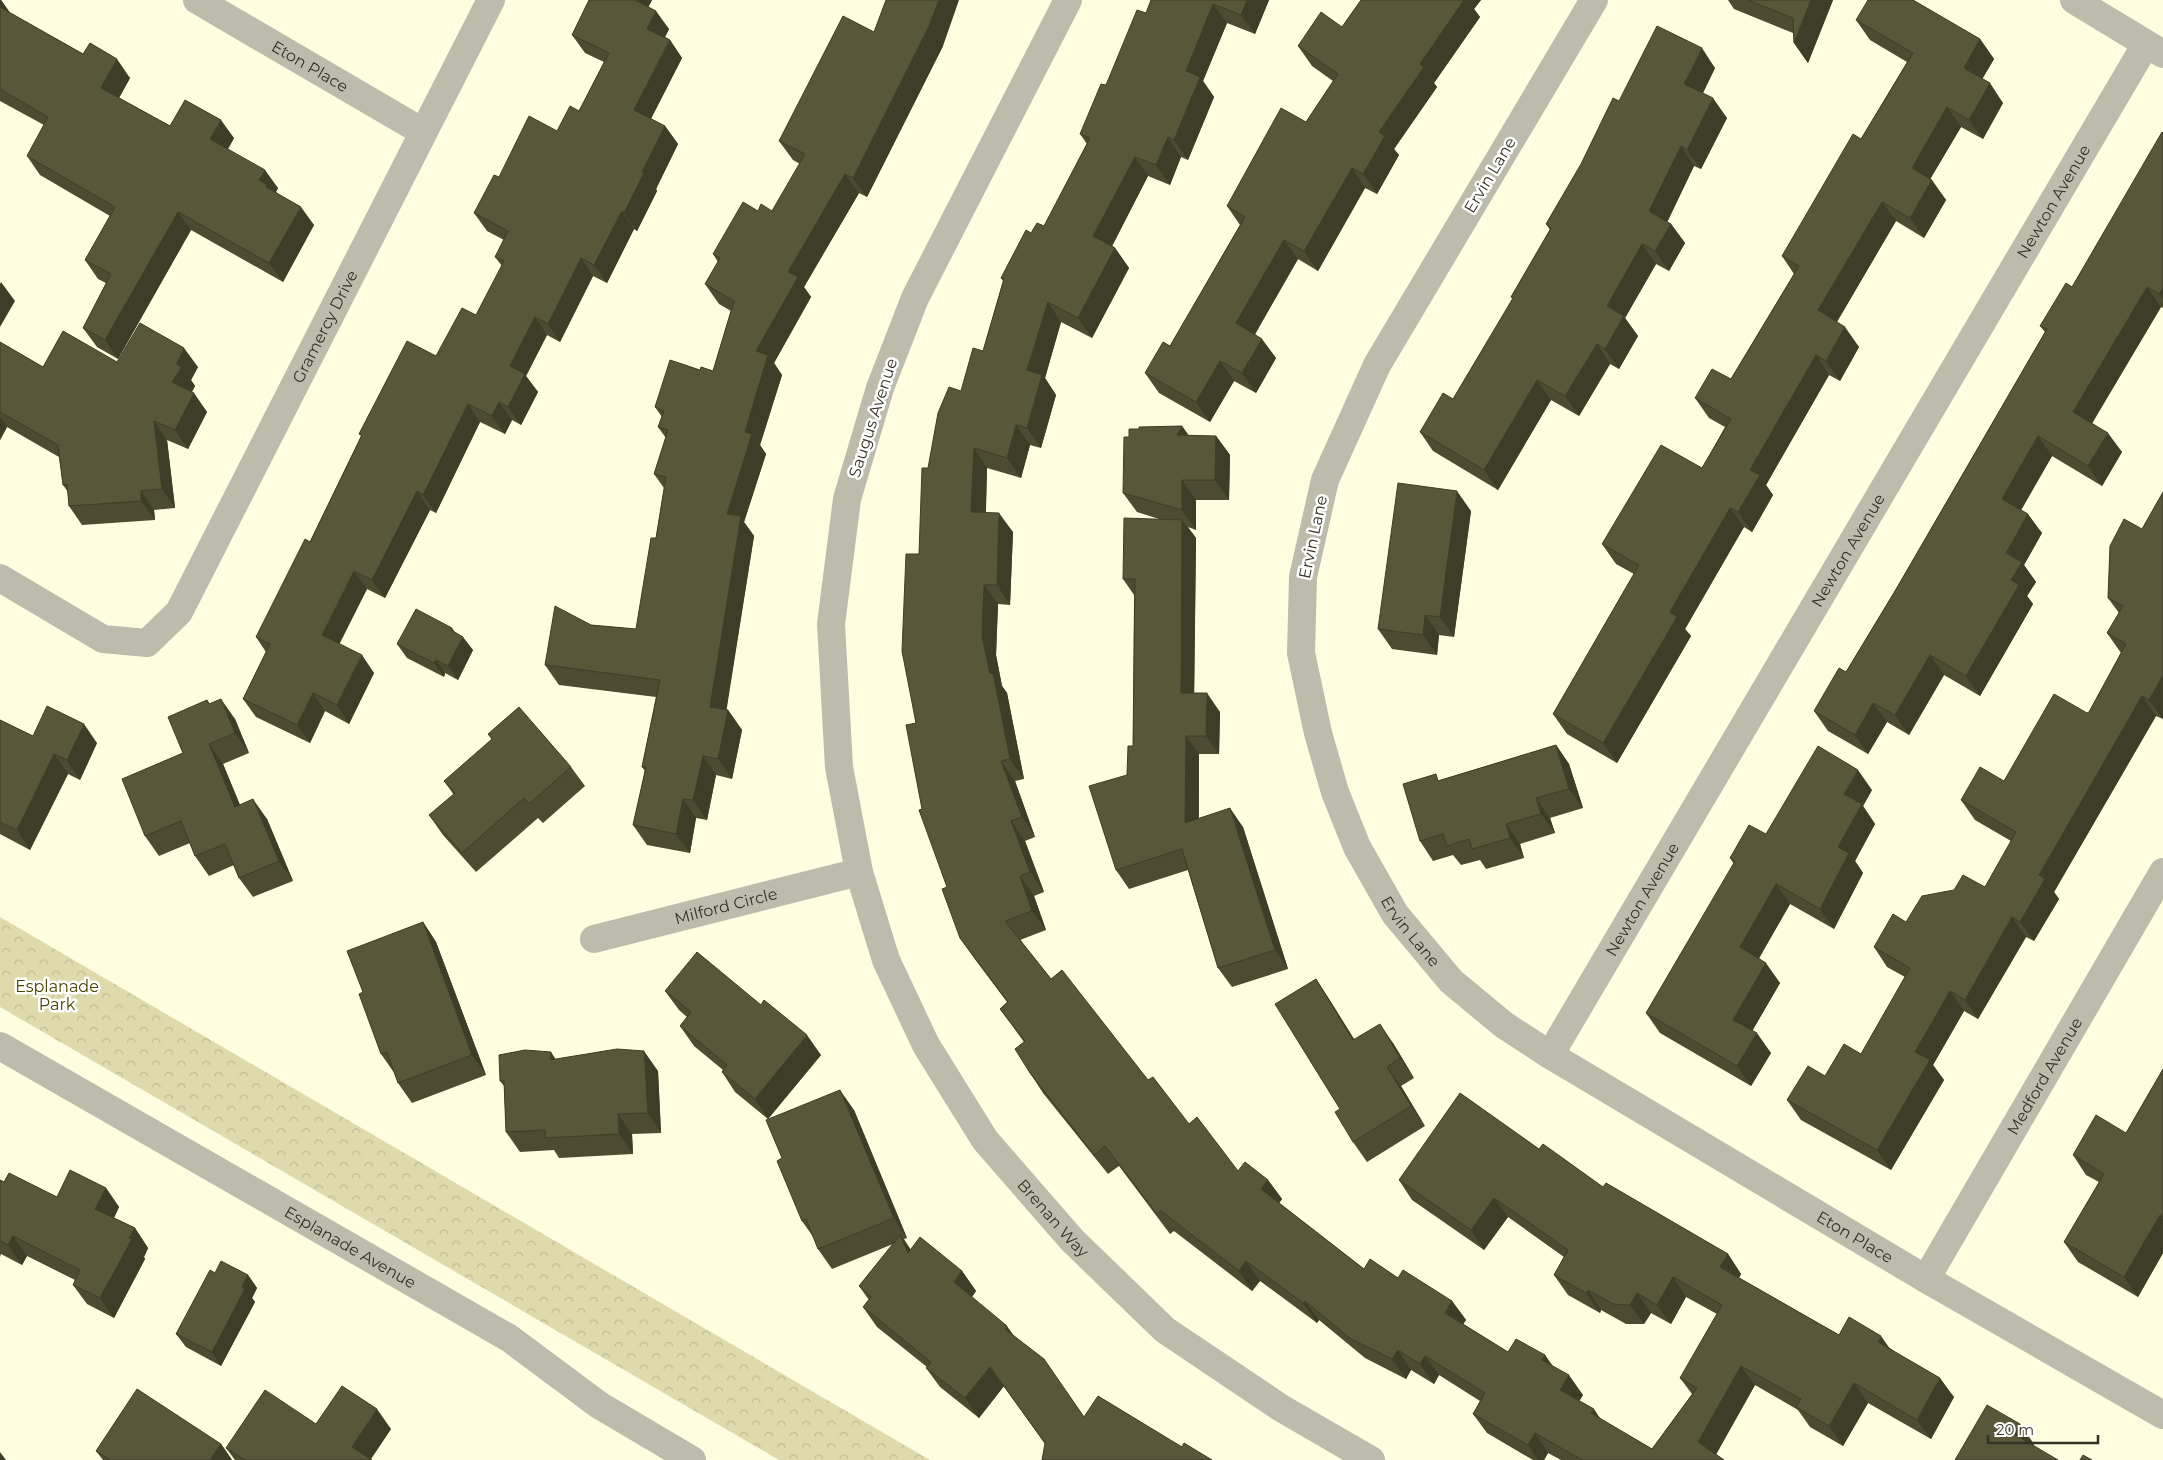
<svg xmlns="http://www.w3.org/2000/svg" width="2163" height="1460" viewBox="0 0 2163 1460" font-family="Montserrat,sans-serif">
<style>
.park{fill:url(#park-crowns)}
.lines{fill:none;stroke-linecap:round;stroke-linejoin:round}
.minor{stroke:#bcbbac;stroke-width:28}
.tertiary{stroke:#bcbbac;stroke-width:28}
.wall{fill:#4d4b31}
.shaded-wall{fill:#3e3d28}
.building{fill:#595739;stroke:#3e3d28}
.labels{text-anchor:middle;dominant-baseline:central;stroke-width:5;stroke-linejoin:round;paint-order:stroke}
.street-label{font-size:16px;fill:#343325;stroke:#fff}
.park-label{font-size:16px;fill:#4b4500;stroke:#fff}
</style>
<defs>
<pattern id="park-crowns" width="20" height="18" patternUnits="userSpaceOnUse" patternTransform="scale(1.25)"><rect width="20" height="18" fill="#dedaab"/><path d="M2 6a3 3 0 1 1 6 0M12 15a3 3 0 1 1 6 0" fill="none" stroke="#bfbc93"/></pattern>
</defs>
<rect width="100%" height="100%" fill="#fefde0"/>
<path class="park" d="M0,917L930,1460H779L0,1007Z"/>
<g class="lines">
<g class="minor">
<path id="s1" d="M197,0L423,132"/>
<path id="s2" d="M1068,0L915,298L880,388L847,499L831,624L839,767L859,872L886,960L926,1045L985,1140L1072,1240L1165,1330L1281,1408L1371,1460"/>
<path id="s3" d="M1594,0L1377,365L1325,480L1303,577L1301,653L1318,733L1335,792L1357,847L1395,914L1451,981L1504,1025L1550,1055L1926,1279L2163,1415"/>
<path d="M2074,0L2163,54"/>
<path id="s4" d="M0,578L103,639L147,643L179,612L491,0"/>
<path id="s5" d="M594,939L859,872"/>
<path id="s6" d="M1550,1055L2146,44"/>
<path id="s7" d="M1926,1279L2163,872"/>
</g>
<path class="tertiary" id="s8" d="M0,1046L509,1338L599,1405L692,1460"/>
</g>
<g class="wall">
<path d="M0,0H1L11,14L83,54L130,78L119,98L170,126L234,138L228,149L278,188L276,192L314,225L283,282L191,230L118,359L97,347L83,328L106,283L98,279L85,260L110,216L40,175L27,156L44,125L0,101Z"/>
<path d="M589,0H652L648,7L669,29L665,37L670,40L682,58L651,119L665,126L678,144L656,189L657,191L637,231L634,229L607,283L593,276L560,342L547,335L526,376L538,392L521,425L512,420L505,434L480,422L436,513L430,510L385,598L367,589L339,643L374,673L349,724L325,711L310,743L256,717L243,699L266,652L256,637L310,542L361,436L359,434L476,315L502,266L495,257L504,240L487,231L474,213L499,177L557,131L579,111L604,62L585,53L572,35Z"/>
<path d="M1151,0H1269L1255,34L1227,23L1203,81L1214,97L1188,160L1181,157L1170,185L1148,176L1112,246L1115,248L1129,268L1092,338L1061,322L1045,378L1056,395L1041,448L1030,445L1021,478L987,468L986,512L1013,532L1010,605L998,604L996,655L1002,686L1007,693L1024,779L1015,781L1035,837L1025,841L1044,892L1034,896L1046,930L1020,940L1051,979L1148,1080L1189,1124L1238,1171L1268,1180L1282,1199L1279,1203L1364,1269L1398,1278L1452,1301L1466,1320L1463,1324L1508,1352L1545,1355L1552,1366L1583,1395L1579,1401L1601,1419L1652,1449L1692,1394L1680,1378L1717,1314L1686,1297L1671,1324L1651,1313L1644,1324H1626L1601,1310L1600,1313L1568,1295L1554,1275L1564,1257L1508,1217L1484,1250L1412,1200L1399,1180L1539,1149L1603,1187L1728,1254L1741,1274L1739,1278L1839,1335L1890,1348L1954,1397L1931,1439L1868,1403L1843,1446L1810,1427L1798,1410L1755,1385L1716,1454L1724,1460H1561L1548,1453L1544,1460H1533L1487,1433L1473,1414L1480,1401L1439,1375L1434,1384L1411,1370L1406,1379L1365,1358L1319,1320L1317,1323L1260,1281L1252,1291L1174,1231L1170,1234L1119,1166L1108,1174L1043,1093L1030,1073L1024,1042L1000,1009L1007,1002L974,958L960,938L947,887L922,809L916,723L919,554L928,468L961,391L983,351L1003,281L1001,278L1031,233L1044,226L1087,144L1080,134L1106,85L1146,13Z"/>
<path d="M1361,0H1481L1474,9L1480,17L1434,83L1437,87L1394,149L1399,155L1377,194L1365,188L1318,271L1298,259L1255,334L1276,358L1256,393L1234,381L1210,422L1159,393L1145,373L1170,346L1240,225L1227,206L1306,122L1333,81L1312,66L1298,46L1342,27Z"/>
<path d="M1728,0H1833L1808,63L1794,43L1793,33L1734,9Z"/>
<path d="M1856,20L1980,39L1994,59L1982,79L2003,103L1983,139L1961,127L1930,179L1946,200L1924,238L1896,221L1837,322L1859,347L1840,381L1829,375L1766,485L1773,495L1752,532L1744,527L1685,629L1691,636L1617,763L1567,734L1553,714L1634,574L1616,564L1602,544L1702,468L1725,427L1709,418L1695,398L1731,379L1794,274L1782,256L1861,139L1907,62L1870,40Z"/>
<path d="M874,32L943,46L867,197L859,193L804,287L811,297L774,363L782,375L760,445L766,454L744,522L754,536L726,710H728L742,730L732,779L716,775L707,820L696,818L690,853L647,845L633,825L645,771L642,767L656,697L559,685L545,665L591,625L636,629L656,538L664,488L654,474L666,438L658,427L662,417L655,407L700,370L713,371L731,311L719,304L705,284L718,262L713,254L758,211H772L800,164L793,160L779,141Z"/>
<path d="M1715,68L1703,93L1727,118L1701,169L1694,166L1667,222L1671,224L1685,243L1669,271L1656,264L1625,318L1638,336L1619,369L1610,364L1579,416L1551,400L1498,490L1433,451L1420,432L1453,399L1513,299L1511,297L1550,230L1546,224L1619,101Z"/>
<path d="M2163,133V308L2161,307L2092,423L2122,452L2102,486L2052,456L2021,510L2042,533L2024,565L2036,582L2027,596L2033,604L1980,696L1944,675L1909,735L1887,722L1868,754L1828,731L1814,711L1846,672L1895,591L2045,332L2040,326L2072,287Z"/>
<path d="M0,342L43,367L117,362L198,367L191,380L195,386L192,392L207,412L188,449L167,440L175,508L154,510L155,520L82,525L69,506L68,492L63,485L59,457L7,427L0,440Z"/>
<path d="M1182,426L1189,436H1216L1230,455L1229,500H1196V530L1188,527L1196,538L1194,693L1220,712L1219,754H1199V818L1243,827L1288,969L1232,987L1218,968L1188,870L1129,889L1116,870L1127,775L1133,746L1134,595L1123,579L1159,519L1137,512L1123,493L1129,437L1139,429Z"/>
<path d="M1471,511L1454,637L1439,635L1437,655L1392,649L1378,629Z"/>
<path d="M2110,546L2163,719L2156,716L2054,892L2059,899L2034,941L2026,937L1978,1019L1964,1011L1933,1065L1944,1080L1891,1170L1801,1120L1787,1100L1861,1054L1905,977L1887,967L1874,947L1906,922L1985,887L2011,841L1975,820L1961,800L2004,781L2087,713L2089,712L2121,653L2107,633L2119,613L2108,598Z"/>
<path d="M456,633L473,650L458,680L445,673L444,677L407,658L397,644Z"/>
<path d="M207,700L210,704L235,719L249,753L223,764L240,805L267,819L293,881L253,897L239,878L234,865L209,876L195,856L190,843L159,856L145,836Z"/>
<path d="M0,720L33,736L97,743L80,780L68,774L30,850L0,834Z"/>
<path d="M1556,745L1569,764L1583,808L1550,818L1555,833L1520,844L1524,858L1486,869L1480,860L1461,865L1453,855L1433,861L1420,841L1440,780Z"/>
<path d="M571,767L585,786L543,823L538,818L476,872L443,835L429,815L454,795L444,781Z"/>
<path d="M1872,790L1863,806L1875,824L1855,861L1863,873L1834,929L1790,904L1759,958L1780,983L1752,1031L1771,1053L1751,1086L1660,1033L1646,1013L1734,864L1730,858L1766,834Z"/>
<path d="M423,922L436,942L486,1075L412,1103L398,1083L395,1074L381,1054Z"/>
<path d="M1316,979L1329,999L1354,1039L1393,1043L1414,1078L1401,1086L1425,1126L1367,1162L1353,1142L1340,1109Z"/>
<path d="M665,991L821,1055L768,1119L735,1092L722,1072L723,1070L694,1046L680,1026L687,1017L679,1010Z"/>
<path d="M556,1059L658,1071L661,1133L632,1134L633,1154L559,1158L554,1150L520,1152L506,1132L504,1086L500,1081Z"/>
<path d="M2163,1069V1253L2138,1297L2078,1262L2064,1242L2099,1182L2086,1175L2073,1155L2126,1133Z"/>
<path d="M854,1110L907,1238L904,1239L911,1250L962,1271L976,1291L972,1297L1015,1337L1084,1417L1182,1447L1212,1460L1045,1444L1004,1386L979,1418L940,1387L926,1368L927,1367L877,1327L863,1307L869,1300L859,1286L893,1244L832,1269L818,1249L814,1238L802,1221L782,1158Z"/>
<path d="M0,1180L4,1182L57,1197L106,1188L119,1207L114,1218L135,1228L148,1248L144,1257L145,1259L114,1318L87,1304L73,1285L75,1280L27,1256L22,1265L1,1254L0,1257Z"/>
<path d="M215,1273L248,1275L257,1288L252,1298L255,1302L221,1366L186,1347L176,1334Z"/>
<path d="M316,1424L391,1429L371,1459L372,1460H235L226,1448Z"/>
<path d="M221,1444L232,1460H103L96,1451Z"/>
</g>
<g class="shaded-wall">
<path d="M0,0H1L12,16L0,12Z"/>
<path d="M632,0H652L644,16Z"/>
<path d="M939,0H959L943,46L867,197L853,178Z"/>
<path d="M1247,0H1269L1255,34L1241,15Z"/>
<path d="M1464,0H1481L1474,9L1480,17L1434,83L1437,87L1394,149L1399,155L1377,194L1363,174L1379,132L1420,64Z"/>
<path d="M1811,0H1833L1808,63L1794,43Z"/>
<path d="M1213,4L1227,23L1203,81L1214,97L1188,160L1174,140L1186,71Z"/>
<path d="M656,11L669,29L660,47L647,29Z"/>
<path d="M1980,39L1994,59L1977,88L1964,68Z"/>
<path d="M670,40L682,58L646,128L634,110Z"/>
<path d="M1702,48L1715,68L1698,103L1684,84Z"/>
<path d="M117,59L130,78L114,107L101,88Z"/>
<path d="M1990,83L2003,103L1983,139L1969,120Z"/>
<path d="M1713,98L1727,118L1701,169L1687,150Z"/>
<path d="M1947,107L1961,127L1925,188L1912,168Z"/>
<path d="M221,120L234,138L223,158L210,139Z"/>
<path d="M665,126L678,144L656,189L657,191L637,231L624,213L642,172Z"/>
<path d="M1168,137L1181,157L1170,185L1156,165Z"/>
<path d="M1681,146L1694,166L1663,231L1649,211Z"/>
<path d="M1135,157L1148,176L1107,256L1093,236Z"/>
<path d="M1352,168L1365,188L1318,271L1304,251Z"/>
<path d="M265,170L278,188L274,195L259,180Z"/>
<path d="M845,174L859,193L804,287L811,297L774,363L782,375L760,445L766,454L744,522L754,536L724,726L710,707L727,514L745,432L756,351L788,272Z"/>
<path d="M1932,180L1946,200L1924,238L1910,218Z"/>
<path d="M1882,202L1896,221L1832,330L1818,310Z"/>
<path d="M301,207L314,225L283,282L269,263Z"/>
<path d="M622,211L634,229L607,283L594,265Z"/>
<path d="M178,212L191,230L118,359L105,340Z"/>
<path d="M1671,224L1685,243L1669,271L1655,251Z"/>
<path d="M1284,240L1298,259L1250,343L1236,323Z"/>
<path d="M1642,244L1656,264L1625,318L1638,336L1619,369L1605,349L1607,306Z"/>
<path d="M1115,248L1129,268L1092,338L1078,318Z"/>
<path d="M581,258L593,276L560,342L548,324Z"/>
<path d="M1,282L15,301L0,327V284Z"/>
<path d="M2147,287L2161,307L2087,432L2073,412Z"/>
<path d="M2163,288V299L2159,294Z"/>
<path d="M1048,302L1061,322L1045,378L1056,395L1041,448L1027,428V370Z"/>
<path d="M535,317L547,335L526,376L538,392L521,425L508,407L510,366Z"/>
<path d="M1845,327L1859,347L1840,381L1826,361Z"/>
<path d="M1262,339L1276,358L1256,393L1242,373Z"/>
<path d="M1597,344L1610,364L1579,416L1565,396Z"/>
<path d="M184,348L198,367L191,380L195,386L186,401L172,382L176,364Z"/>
<path d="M1816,355L1829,375L1766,485L1773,495L1752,532L1738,512L1750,470Z"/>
<path d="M1220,361L1234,381L1210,422L1196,402Z"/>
<path d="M1537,380L1551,400L1498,490L1484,470Z"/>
<path d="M194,393L207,412L188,449L175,430Z"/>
<path d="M499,402L512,420L505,434L492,416Z"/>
<path d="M468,404L480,422L436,513L423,495Z"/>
<path d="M0,417L7,427L0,440Z"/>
<path d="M154,421L167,440L175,508L162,489Z"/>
<path d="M1016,425L1030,445L1021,478L1007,458Z"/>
<path d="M1182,426L1196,446L1177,435Z"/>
<path d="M2108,433L2122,452L2102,486L2088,466Z"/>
<path d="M1216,436L1230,455L1229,500L1215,480Z"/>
<path d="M2038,436L2052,456L2016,519L2002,499Z"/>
<path d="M974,448L987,468L985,532L971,512Z"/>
<path d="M1182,480L1196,500V530L1182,510Z"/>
<path d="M141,491L154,510L155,520L141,501Z"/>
<path d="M417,491L430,510L385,598L372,580Z"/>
<path d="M1457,491L1471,511L1454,637L1440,617Z"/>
<path d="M1730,508L1744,527L1685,629L1691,636L1617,763L1603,743L1670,612Z"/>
<path d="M999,513L1013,532L1010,605L997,585Z"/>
<path d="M2028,514L2042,533L2024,565L2036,582L2027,596L2033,604L1980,696L1966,676L2011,580L2006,553Z"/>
<path d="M1182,520L1196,538L1194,712L1181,693Z"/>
<path d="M354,571L367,589L335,653L322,635Z"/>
<path d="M984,585L998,604L996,655L1002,686L1007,693L1024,779L1010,759L990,674L982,636Z"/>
<path d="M1425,615L1439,635L1437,655L1423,635Z"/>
<path d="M452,628L461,641L463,637L473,650L458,680L448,666L451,630Z"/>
<path d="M362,655L374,673L349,724L337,705Z"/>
<path d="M1930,655L1944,675L1909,735L1895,715Z"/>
<path d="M436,660L445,673L444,677L434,663Z"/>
<path d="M2163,675V719L2149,700Z"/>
<path d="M313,693L325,711L310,743L297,725Z"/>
<path d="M1207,693L1220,712L1219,754L1206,736Z"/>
<path d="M2142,696L2156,716L2054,892L2059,899L2034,941L2020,922L2039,875Z"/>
<path d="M221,699L235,719L249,753L235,733Z"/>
<path d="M1873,703L1887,722L1868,754L1855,735Z"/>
<path d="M728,710L742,730L732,779L718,759Z"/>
<path d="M84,724L97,743L80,780L67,760Z"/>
<path d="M1186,736L1199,754L1198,842L1185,823Z"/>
<path d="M209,744L223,764L249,827L235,807Z"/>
<path d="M1556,745L1569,764L1583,808L1569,789Z"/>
<path d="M54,754L68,774L30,850L17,830Z"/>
<path d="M703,756L716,775L707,820L693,800Z"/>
<path d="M1001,761L1015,781L1035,837L1022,817Z"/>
<path d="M1858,770L1872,790L1863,806L1875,824L1855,861L1863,873L1834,929L1820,909L1838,847L1844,794Z"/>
<path d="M1536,798L1550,818L1555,833L1541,814Z"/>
<path d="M253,799L267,819L293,881L279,861Z"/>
<path d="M683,799L696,818L690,853L676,834Z"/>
<path d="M1230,808L1243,827L1288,969L1275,950Z"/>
<path d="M1011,821L1025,841L1044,892L1030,872Z"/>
<path d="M1506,824L1520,844L1524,858L1510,838Z"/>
<path d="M1020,876L1034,896L1046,930L1032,911Z"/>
<path d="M1776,884L1790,904L1754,967L1740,947Z"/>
<path d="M2012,917L2026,937L1978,1019L1965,1000Z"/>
<path d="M423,922L436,942L486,1075L472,1055Z"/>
<path d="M1766,963L1780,983L1747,1040L1733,1020Z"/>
<path d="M1316,979L1329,999L1367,1060L1353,1040Z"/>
<path d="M1950,991L1964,1011L1933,1065L1944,1080L1891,1170L1877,1150L1915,1052Z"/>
<path d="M1380,1024L1393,1043L1414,1078L1400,1058Z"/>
<path d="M1757,1033L1771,1053L1751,1086L1737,1066Z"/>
<path d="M807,1035L821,1055L768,1119L755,1099Z"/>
<path d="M644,1051L658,1071L661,1133L648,1113Z"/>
<path d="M551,1052L564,1072L550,1060Z"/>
<path d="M1387,1067L1401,1086L1425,1126L1411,1106Z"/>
<path d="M840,1090L854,1110L907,1238L894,1218Z"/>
<path d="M618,1114L632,1134L633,1154L619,1134Z"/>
<path d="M1268,1180L1282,1199L1275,1209L1261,1189Z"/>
<path d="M106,1188L119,1207L109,1228L95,1209Z"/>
<path d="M1494,1198L1508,1217L1484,1250L1471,1230Z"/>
<path d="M2160,1215L2163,1220V1253L2138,1297L2124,1277Z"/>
<path d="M135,1228L148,1248L144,1257L145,1259L114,1318L100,1298Z"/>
<path d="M900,1235L914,1255L908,1253Z"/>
<path d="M13,1236L27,1256L22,1265L8,1245Z"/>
<path d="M1728,1254L1741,1274L1734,1287L1720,1267Z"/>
<path d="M1246,1261L1260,1281L1252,1291L1239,1271Z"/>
<path d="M962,1271L976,1291L968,1302L954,1282Z"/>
<path d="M248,1275L257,1288L252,1298L255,1302L221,1366L212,1352Z"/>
<path d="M1673,1277L1686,1297L1671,1324L1657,1305Z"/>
<path d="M1588,1290L1601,1310L1600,1313L1586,1293Z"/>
<path d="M1637,1293L1651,1313L1644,1324L1630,1305Z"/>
<path d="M1305,1301L1319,1320L1317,1323L1303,1303Z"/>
<path d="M1452,1301L1466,1320L1458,1332L1445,1313Z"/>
<path d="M1007,1326L1021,1346L1005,1329Z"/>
<path d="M1881,1336L1895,1356L1878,1342Z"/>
<path d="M1398,1350L1411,1370L1406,1379L1392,1359Z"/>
<path d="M1545,1355L1559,1375L1542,1360Z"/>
<path d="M1425,1356L1439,1375L1434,1384L1420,1364Z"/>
<path d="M1741,1366L1755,1385L1713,1460L1698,1442Z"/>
<path d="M990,1367L1004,1386L979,1418L965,1398Z"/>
<path d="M1569,1375L1583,1395L1574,1410L1560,1390Z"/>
<path d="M1940,1378L1954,1397L1931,1439L1917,1420Z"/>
<path d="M1854,1383L1868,1403L1843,1446L1829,1426Z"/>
<path d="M377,1409L391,1429L370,1460L352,1447Z"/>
<path d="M1594,1409L1607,1429L1591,1413Z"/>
<path d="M2020,1424L2034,1444L2028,1454L2014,1434Z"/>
<path d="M1535,1433L1548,1453L1544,1460H1538L1528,1445Z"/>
<path d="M221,1444L232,1460H210Z"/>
<path d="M0,1452L6,1460H0Z"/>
</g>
<g class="building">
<path d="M589,0H635L656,11L647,29L670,40L634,110L665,126L642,172L644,173L624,213L622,211L594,265L581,258L548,324L535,317L510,366L525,374L508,407L499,402L492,416L468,404L423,495L417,491L372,580L354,571L322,635L362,655L337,705L313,693L297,725L243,699L270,644L256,637L305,539L310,542L362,435L359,434L407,341L436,356L462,308L476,315L504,261L495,257L508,231L474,213L494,175L499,177L529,116L557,131L570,106L579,111L609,53L572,35Z"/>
<path d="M886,0H939L929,26L853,178L845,174L788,272L798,277L756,351L768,355L745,432L752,434L727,514L741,516L710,707L728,710L718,759L703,756L693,800L683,799L676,834L633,825L646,767H642L660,680L545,665L555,606L591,625L636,629L651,538H656L666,477L654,474L668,430L658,427L664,411L655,407L670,360L700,370L701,367L713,371L734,301L705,284L720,258L713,254L743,202L758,211L761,204L772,211L805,154L779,141L843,16L874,32Z"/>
<path d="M1151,0H1247L1241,15L1213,4L1186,71L1200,77L1174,140L1168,137L1156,165L1135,157L1093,236L1115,248L1078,318L1048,302L1027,370L1042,375L1027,428L1016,425L1007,458L974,448L971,512L999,513L997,585H984L982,636L990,674L993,673L1010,759L1001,761L1022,817L1011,821L1030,872L1020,876L1032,911L1005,921L1051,979L1062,970L1148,1080L1153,1077L1189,1124L1197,1117L1238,1171L1245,1162L1268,1180L1261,1189L1364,1269L1370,1259L1398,1278L1403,1270L1452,1301L1445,1313L1508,1352L1516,1339L1545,1355L1542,1360L1569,1375L1560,1390L1594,1409L1591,1413L1652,1449L1697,1388L1680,1378L1722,1305L1673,1277L1657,1305L1637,1293L1630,1305L1613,1304L1588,1290L1586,1293L1554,1275L1568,1250L1494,1198L1471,1230L1399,1180L1460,1093L1539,1149L1543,1144L1603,1187L1606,1183L1728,1254L1720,1267L1839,1335L1849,1317L1881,1336L1878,1342L1940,1378L1917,1420L1854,1383L1829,1426L1796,1407L1801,1399L1741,1366L1698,1442L1724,1460H1582L1535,1433L1528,1445L1473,1414L1485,1393L1425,1356L1420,1364L1398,1350L1392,1359L1351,1339L1305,1301L1303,1303L1246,1261L1239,1271L1161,1211L1157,1214L1105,1146L1094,1155L1030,1073L1015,1049L1025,1041L1000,1009L1008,1002L960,938L942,889L947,887L919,810L922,809L906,725L916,723L902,651L906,554H919L922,468H928L938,413L949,387L961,391L973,348L983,351L1004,279L1001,278L1026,230L1031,233L1037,223L1044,226L1090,138L1080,134L1101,84L1106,85L1137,10L1146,13Z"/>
<path d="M1361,0H1464L1420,64L1424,67L1379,132L1385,136L1363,174L1352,168L1304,251L1284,240L1236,323L1262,339L1242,373L1220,361L1196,402L1145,373L1163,342L1170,346L1245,217L1227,206L1281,108L1306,122L1338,74L1298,46L1321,12L1342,27Z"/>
<path d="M1748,0H1811L1794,43L1793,18Z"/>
<path d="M1868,0H1913L1980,39L1964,68L1990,83L1969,120L1947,107L1912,168L1932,180L1910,218L1882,202L1818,310L1845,327L1826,361L1816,355L1750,470L1760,475L1738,512L1730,508L1670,612L1677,617L1603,743L1553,714L1639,565L1602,544L1661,445L1702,468L1731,419L1695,398L1712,369L1731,379L1799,266L1782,256L1853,134L1861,139L1913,53L1856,20Z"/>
<path d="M0,7L83,54L90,43L117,59L101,88L170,126L185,100L221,120L210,139L265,170L259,180L267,185L266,187L301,207L269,263L178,212L105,340L83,328L111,274L85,260L115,207L27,156L48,117L0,89Z"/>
<path d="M1657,26L1702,48L1684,84L1713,98L1687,150L1681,146L1649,211L1671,224L1655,251L1642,244L1607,306L1624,316L1605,349L1597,344L1565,396L1537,380L1484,470L1420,432L1443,393L1453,399L1513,298L1511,297L1551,228L1546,224L1581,164L1613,98L1619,101Z"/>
<path d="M2162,132L2163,133V288L2159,294L2147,287L2073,412L2108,433L2088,466L2038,436L2002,499L2028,514L2006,553L2022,562L2011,580L2019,585L1966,676L1930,655L1895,715L1873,703L1855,735L1814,711L1839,668L1846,672L1895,591L2047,329L2040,326L2066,283L2072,287Z"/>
<path d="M140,323L184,348L176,364L182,367L172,382L194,393L175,430L154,421L162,489L141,491V501L69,506L67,484L63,485L58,445L0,412V342L43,367L63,331L117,362Z"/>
<path d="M1182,426L1177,435L1216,436L1215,480H1182V510L1123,493L1124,437H1129V429H1139V427Z"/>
<path d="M1398,483L1457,491L1440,617L1425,615L1423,635L1378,629Z"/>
<path d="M2163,492V675L2149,700L2142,696L2084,797L2039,875L2045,879L2020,922L2012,917L1965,1000L1950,991L1915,1052L1930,1060L1877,1150L1787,1100L1808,1066L1825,1076L1844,1044L1861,1054L1910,968L1874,947L1893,914L1906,922L1922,896L1954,890L1963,875L1985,887L2016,832L1961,800L1980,767L2004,781L2054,694L2087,713L2089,712L2126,644L2107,633L2123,606L2108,598L2110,546L2124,519L2142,529Z"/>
<path d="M1124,518L1182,520L1181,693H1207L1206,736H1186L1185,823L1230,808L1275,950L1218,968L1182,849L1116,870L1089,786L1127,775L1128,746H1133L1135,579H1123Z"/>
<path d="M416,609L452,628L451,630L463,637L448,666L436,660L434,663L397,644Z"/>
<path d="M221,699L235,733L209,744L235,807L253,799L279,861L239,878L225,844L195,856L181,821L145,836L122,779L183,753L168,717L207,700L209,704Z"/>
<path d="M47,706L84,724L67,760L54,754L17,830L0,822V720L33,736Z"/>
<path d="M519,707L571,767L529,804L524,798L462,853L429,815L455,793L444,781L492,739L488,734Z"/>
<path d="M1556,745L1569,789L1536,798L1541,814L1506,824L1510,838L1472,849L1469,839L1447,846L1443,834L1420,841L1403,784L1436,774L1438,781Z"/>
<path d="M1818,746L1858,770L1844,794L1862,804L1838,847L1849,853L1820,909L1776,884L1740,947L1766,963L1733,1020L1757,1033L1737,1066L1646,1013L1735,861L1730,858L1749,825L1766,834Z"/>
<path d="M423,922L472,1055L398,1083L387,1052L381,1054L359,994L363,992L347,951Z"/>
<path d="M697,952L761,1005L764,1000L807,1035L755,1099L722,1072L727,1065L680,1026L691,1012L665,991Z"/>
<path d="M1316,979L1353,1040L1380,1024L1400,1058L1387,1067L1411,1106L1353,1142L1335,1112L1340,1109L1275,1004Z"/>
<path d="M617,1049L644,1051L648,1113L618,1114L619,1134L545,1138V1130L506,1132L504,1081H500L499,1055L525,1050L551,1052L550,1060Z"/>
<path d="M2163,1069V1217L2160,1215L2124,1277L2064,1242L2104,1174L2073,1155L2096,1115L2126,1133Z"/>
<path d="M840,1090L894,1218L818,1249L806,1219L802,1221L777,1161L782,1158L766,1120Z"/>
<path d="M70,1170L106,1188L95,1209L135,1228L129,1238L132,1239L100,1298L73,1285L80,1270L13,1236L8,1245L0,1241V1180L4,1182L9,1173L57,1197Z"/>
<path d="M900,1235L908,1253L920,1237L962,1271L954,1282L1007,1326L1005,1329L1044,1359L1084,1417L1098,1396L1182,1447L1184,1443L1212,1460H1042L1045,1443L990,1367L965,1398L926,1368L931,1362L863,1307L871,1297L859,1286Z"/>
<path d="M221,1261L248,1275L242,1287L245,1289L212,1352L176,1334L210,1270L215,1273Z"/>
<path d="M342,1386L377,1409L352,1447L372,1460H245L226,1448L265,1390L316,1424Z"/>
<path d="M137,1389L221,1444L210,1460H110L96,1451Z"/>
<path d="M1987,1405L2020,1424L2014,1434L2058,1460H1955Z"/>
<path d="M2083,1455L2092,1460H2080Z"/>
</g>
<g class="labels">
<g class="street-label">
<text stroke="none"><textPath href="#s1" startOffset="131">Eton Place</textPath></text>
<text transform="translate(1490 175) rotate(-59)">Ervin Lane</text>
<text stroke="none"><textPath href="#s6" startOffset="991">Newton Avenue</textPath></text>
<text stroke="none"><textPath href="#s4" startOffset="529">Gramercy Drive</textPath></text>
<text transform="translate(873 418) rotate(-72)">Saugus Avenue</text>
<text transform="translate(1313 537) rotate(-78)">Ervin Lane</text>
<text stroke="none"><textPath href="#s6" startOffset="586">Newton Avenue</textPath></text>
<text stroke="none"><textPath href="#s6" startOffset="181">Newton Avenue</textPath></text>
<text stroke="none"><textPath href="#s5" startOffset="136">Milford Circle</textPath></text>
<text stroke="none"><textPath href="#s3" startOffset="1029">Ervin Lane</textPath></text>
<text stroke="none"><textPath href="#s7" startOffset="235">Medford Avenue</textPath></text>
<text stroke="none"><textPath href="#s2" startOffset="1325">Brenan Way</textPath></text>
<text stroke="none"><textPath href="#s3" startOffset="1572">Eton Place</textPath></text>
<text stroke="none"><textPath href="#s8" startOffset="404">Esplanade Avenue</textPath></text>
</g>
<g class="park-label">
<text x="57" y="986">Esplanade<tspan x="57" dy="18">Park</tspan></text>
</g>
</g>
<path d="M1988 1435v8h110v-8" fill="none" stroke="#343325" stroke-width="2.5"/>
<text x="1996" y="1435" font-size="15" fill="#343325" stroke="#ffffff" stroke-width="4" paint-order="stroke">20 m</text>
</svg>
